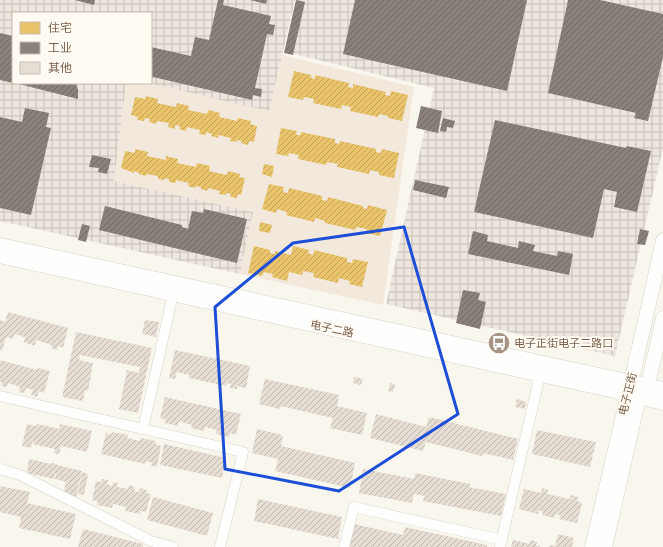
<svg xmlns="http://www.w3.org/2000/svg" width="663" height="547" viewBox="0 0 663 547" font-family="'Fira Sans Condensed','Noto Sans SC',sans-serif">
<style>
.residential{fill:#f2e9dc}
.industrial{fill:url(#industrial-grid)}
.homes{fill:url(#homes-hatch)}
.industry{fill:url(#industry-hatch)}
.building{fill:url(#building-hatch)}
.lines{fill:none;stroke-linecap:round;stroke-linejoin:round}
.street-casing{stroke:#d9d3cc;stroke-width:11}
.secondary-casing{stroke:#d9d2ca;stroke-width:15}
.street{stroke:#fefefc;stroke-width:10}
.secondary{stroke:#fefefc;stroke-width:14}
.marked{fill:none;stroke:#1d4ed8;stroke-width:3;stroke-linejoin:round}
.labels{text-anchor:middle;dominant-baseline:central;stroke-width:4;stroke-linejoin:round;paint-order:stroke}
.street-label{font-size:11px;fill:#7b5f4b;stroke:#fffbf2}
.poi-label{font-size:11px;fill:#7b5f4b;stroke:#fffbf2;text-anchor:start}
</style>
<defs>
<pattern id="industrial-grid" width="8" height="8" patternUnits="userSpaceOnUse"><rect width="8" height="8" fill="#ede6df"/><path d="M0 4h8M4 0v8" fill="none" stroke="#c5beb7"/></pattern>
<pattern id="homes-hatch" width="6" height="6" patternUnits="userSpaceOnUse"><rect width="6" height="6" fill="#e9c46a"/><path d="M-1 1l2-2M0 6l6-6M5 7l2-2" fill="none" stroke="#c2a259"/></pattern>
<pattern id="industry-hatch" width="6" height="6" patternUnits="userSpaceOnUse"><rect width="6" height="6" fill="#8a817c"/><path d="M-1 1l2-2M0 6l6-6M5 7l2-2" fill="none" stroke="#716862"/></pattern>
<pattern id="building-hatch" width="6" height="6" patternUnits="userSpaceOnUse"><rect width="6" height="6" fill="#e6ded5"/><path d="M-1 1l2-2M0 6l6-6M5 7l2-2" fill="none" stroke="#bfb7af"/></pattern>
</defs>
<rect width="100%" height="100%" fill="#f9f6ee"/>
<path class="residential" d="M282,55L414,87L383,305L240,274L253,212L114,181L126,83H148L269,110Z"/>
<g class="industrial">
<path d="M0,0H295L269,111L148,83H151V13H13V83H126L114,181L253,212L240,274L0,221Z"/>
<path d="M298,0H663V148L615,356L386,304L434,88L286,52Z"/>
</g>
<g class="homes">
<path d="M294,71L311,75V78L315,79V75L349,83L348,87L353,88V84L386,92L385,95L390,96L391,91L408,95L402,121L388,118V116L379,114L378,117L350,111L351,107L342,105L341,109L313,103L314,99L304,97L303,100L288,97Z"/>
<path d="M146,96L158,99L157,103L176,107L177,103L189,106L188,110L207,114L208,110L220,113L219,117L237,121L238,118L251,121L250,124L257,126L254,142L249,141L248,145L241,143L242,141L237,140L236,142L230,141L231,138L218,135V138L211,136L212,134L206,132V135L199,134L200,130L187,127L186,131L179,129L180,126L175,125V129L168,127L169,123L157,121L156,124L149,122L150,119L145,118L144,121L137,120L138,117L131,115L135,97L145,99Z"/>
<path d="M281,128L297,131L296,135H301V132L335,139V143L339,144L340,141L376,149V152L381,153L382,149L399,153L394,178L379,175V172L370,170L369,174L337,167L338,164L327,162L326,165L298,159L299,155L289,153L288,156L276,154Z"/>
<path d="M135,149L148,152L147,156L166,160V156L178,159L177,163L196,167L197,163L210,166L209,171L227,175L228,171L240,174L239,177L245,178L241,195L238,194L237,198L230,197L231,194L226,193V195L219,194L220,191L208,188L207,191L201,189V187L196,186L195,188L188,186L189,183L176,180V183L169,182V179L165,178L164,180L158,179V176L146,174V176L139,174V173L134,171V173L121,168L125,151L135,153Z"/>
<path d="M264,164L274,166L272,177L262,174Z"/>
<path d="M269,184L284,187L283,192L288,193L289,188L322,196V200L327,201L328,197L363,206V208L367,209L368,205L387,210L380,236L366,233L367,229L356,227L355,230L325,223V221L315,218L314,222L286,215L287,212L277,209L276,213L262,209Z"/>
<path d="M260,222L272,225L270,233L259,231Z"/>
<path d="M254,246L270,250V253L275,254V251L291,255L293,246L309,250L308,253L313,255L314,250L347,258V262L352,263L353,259L368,262L362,287L349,284L350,281L339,278L338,283L313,277L314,273L303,271L302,275L289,272L287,281L272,277L273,274L264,272L262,276L248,273Z"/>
</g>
<g class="industry">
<path d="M75,0H95L94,5Z"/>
<path d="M218,0H224L223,5L271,16L269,24L275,25L273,35L267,34L255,88L262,89L261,97L253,95L252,100L153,77L151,81V47L191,56L195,37L209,40Z"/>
<path d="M250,0H267L266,4Z"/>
<path d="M296,0L305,2L293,55L284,53Z"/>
<path d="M355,0H527L507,91L343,54Z"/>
<path d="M568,0H600L663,14V57L648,121L634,118L636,113L548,93Z"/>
<path d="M0,33L13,36V83L0,80Z"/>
<path d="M15,83H76L78,90V99Z"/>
<path d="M421,106L442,111L438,133L416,128Z"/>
<path d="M25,108L49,113L46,127L51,128L31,215L0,208V117L22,122Z"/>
<path d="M443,118L455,121L453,128L447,127L446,132L440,131Z"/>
<path d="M495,120L626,148L627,146L651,151L637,212L614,207L617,192L604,189L593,238L474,212Z"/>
<path d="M92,155L111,159L107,174L98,172L99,168L89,167Z"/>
<path d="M415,180L449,187L446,198L413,190Z"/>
<path d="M105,206L182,225V227L188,229L192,211L203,213L204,209L247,219L237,263L99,230Z"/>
<path d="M82,224L90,226L86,242L78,240Z"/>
<path d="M640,229L649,231L645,245L637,244Z"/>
<path d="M473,231L488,235L487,241L518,248L519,241L535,245L533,251L557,256L558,251L573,254L569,275L468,254Z"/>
<path d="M463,290L480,293L478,300L486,302L480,329L456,323Z"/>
</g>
<g class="building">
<path d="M8,312L68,328L63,348L58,346L57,350L51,348L52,345L36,340L35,346L24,342L25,337L14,334L13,339L6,337L2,351H0V320L5,322Z"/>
<path d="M145,320L159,322L156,337L142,334Z"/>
<path d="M76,332L152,348L138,413L119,409L127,370L139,373L140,367L80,355L79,360L93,363L88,391L85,390L83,401L62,397Z"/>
<path d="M175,350L250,366L246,388L237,386V389L230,388L231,384L227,383L226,386L189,378V375L177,372L175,379L169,378Z"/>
<path d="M0,360L37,370V368L50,371L44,393L39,391L37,397L31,395L33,390L26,388L24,393L19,392L20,387L8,383L7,387L1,386L2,382H0Z"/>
<path d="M354,377L363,379L361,385L353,383Z"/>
<path d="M265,379L339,395L337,406L367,413L362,435L330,428L333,418L281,406L280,409L259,404Z"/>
<path d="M390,383L395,385L393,392L388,391Z"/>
<path d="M165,397L241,414L236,435L230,433L229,437L216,434L217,430L205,427L204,431L191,428L192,425L179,421L178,426L165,423L166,419L160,418Z"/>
<path d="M517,399L526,402L525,409L515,407Z"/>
<path d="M376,414L426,427L429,417L518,439L513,460L483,453L482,456L426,442L423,451L370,438Z"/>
<path d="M27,424L37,426V424L59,429L60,424L92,431L87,452L61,446L59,454L54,453L55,449L33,444V439L31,448L22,446Z"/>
<path d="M257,429L282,435V437H283L281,446L355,463L350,488L275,471L278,459L252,453Z"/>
<path d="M537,430L596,442L590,467L532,454Z"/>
<path d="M112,432L128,435L127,438L140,441L141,438L156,441L155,444L161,446L157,467L151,466L152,463L146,461L145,464L101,454L106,433L111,435Z"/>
<path d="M164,444L226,458L222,478L160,465Z"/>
<path d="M29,459L51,464L52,463L57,464V465L82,471L76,498L63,495L66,482L55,479L56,474L55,473L54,479L27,473Z"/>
<path d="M363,469L414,479L415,473L470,484L469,487L506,494L501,516L423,501L424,496L414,494L412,503L359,493Z"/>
<path d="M82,472L88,474L84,495L78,494Z"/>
<path d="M102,479L108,480L107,484L112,486L113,482L118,483L117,487L128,489L129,485L135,487L134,491L139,492L140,488L147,490L146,493L151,494L146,512L141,511L140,514L125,511L126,507L113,504L112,508L97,505L98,502L92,500L96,481L101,482Z"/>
<path d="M0,486L30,492L27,503L76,514L70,539L19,528L21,517L0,512Z"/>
<path d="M542,488L548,490L547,494L570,499L571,495L578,497L577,501L582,503L577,523L559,519L560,515L555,514L554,518L542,515L543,512L538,510V514L519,509L524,489L541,493Z"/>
<path d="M153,497L213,513L207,536L147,520Z"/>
<path d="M258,499L342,517L338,539L254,521Z"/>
<path d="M354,524L403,535L405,527L487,545L486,547H349Z"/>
<path d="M83,529L143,544V547H78Z"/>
<path d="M558,534L574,538L572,547H549L550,545L555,546Z"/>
<path d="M513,540L530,544L531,540L537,542L536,545L541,547H511Z"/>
</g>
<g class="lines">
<g class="street-casing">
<g id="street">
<path d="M0,396L243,452L220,547"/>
<path d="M143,429L173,294"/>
<path d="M0,469L20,475L151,541L173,547"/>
<path d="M344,547L354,507L502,540"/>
<path d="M500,547L540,375"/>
</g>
</g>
<g class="secondary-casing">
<g id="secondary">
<path d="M0,245L663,389"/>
<path d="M0,256L628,394L663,403"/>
<path d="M592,547C616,445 641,343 663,240"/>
<path d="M605,547L639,397L648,385L663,318"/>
</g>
</g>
<use href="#street" class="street"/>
<use href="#secondary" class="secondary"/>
</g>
<path class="marked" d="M404,227L458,414L339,491L225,469L215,307L293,243Z"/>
<defs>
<g id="bus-disc" transform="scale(1.15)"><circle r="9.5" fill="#a79484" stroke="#fffbf2"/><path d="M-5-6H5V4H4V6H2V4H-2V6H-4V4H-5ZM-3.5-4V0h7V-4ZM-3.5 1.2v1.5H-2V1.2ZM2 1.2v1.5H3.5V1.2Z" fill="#fff"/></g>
</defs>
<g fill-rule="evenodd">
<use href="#bus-disc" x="499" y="343"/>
</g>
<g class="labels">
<g class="street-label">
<text transform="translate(332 329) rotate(12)">电子二路</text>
<text transform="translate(628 394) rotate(-76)">电子正街</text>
</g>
<g class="poi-label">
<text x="514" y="343">电子正街电子二路口</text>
</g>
</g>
<rect x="12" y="12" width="140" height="72" fill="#fffbf2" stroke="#cabdaf"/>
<rect x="20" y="22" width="20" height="12" fill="#e9c46a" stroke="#cabdaf"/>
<text x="48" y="32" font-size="12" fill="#7b5f4b">住宅</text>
<rect x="20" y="42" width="20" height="12" fill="#8a817c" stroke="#cabdaf"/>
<text x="48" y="52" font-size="12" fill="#7b5f4b">工业</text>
<rect x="20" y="62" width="20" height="12" fill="#e6ded5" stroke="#cabdaf"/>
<text x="48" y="72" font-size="12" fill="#7b5f4b">其他</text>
</svg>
